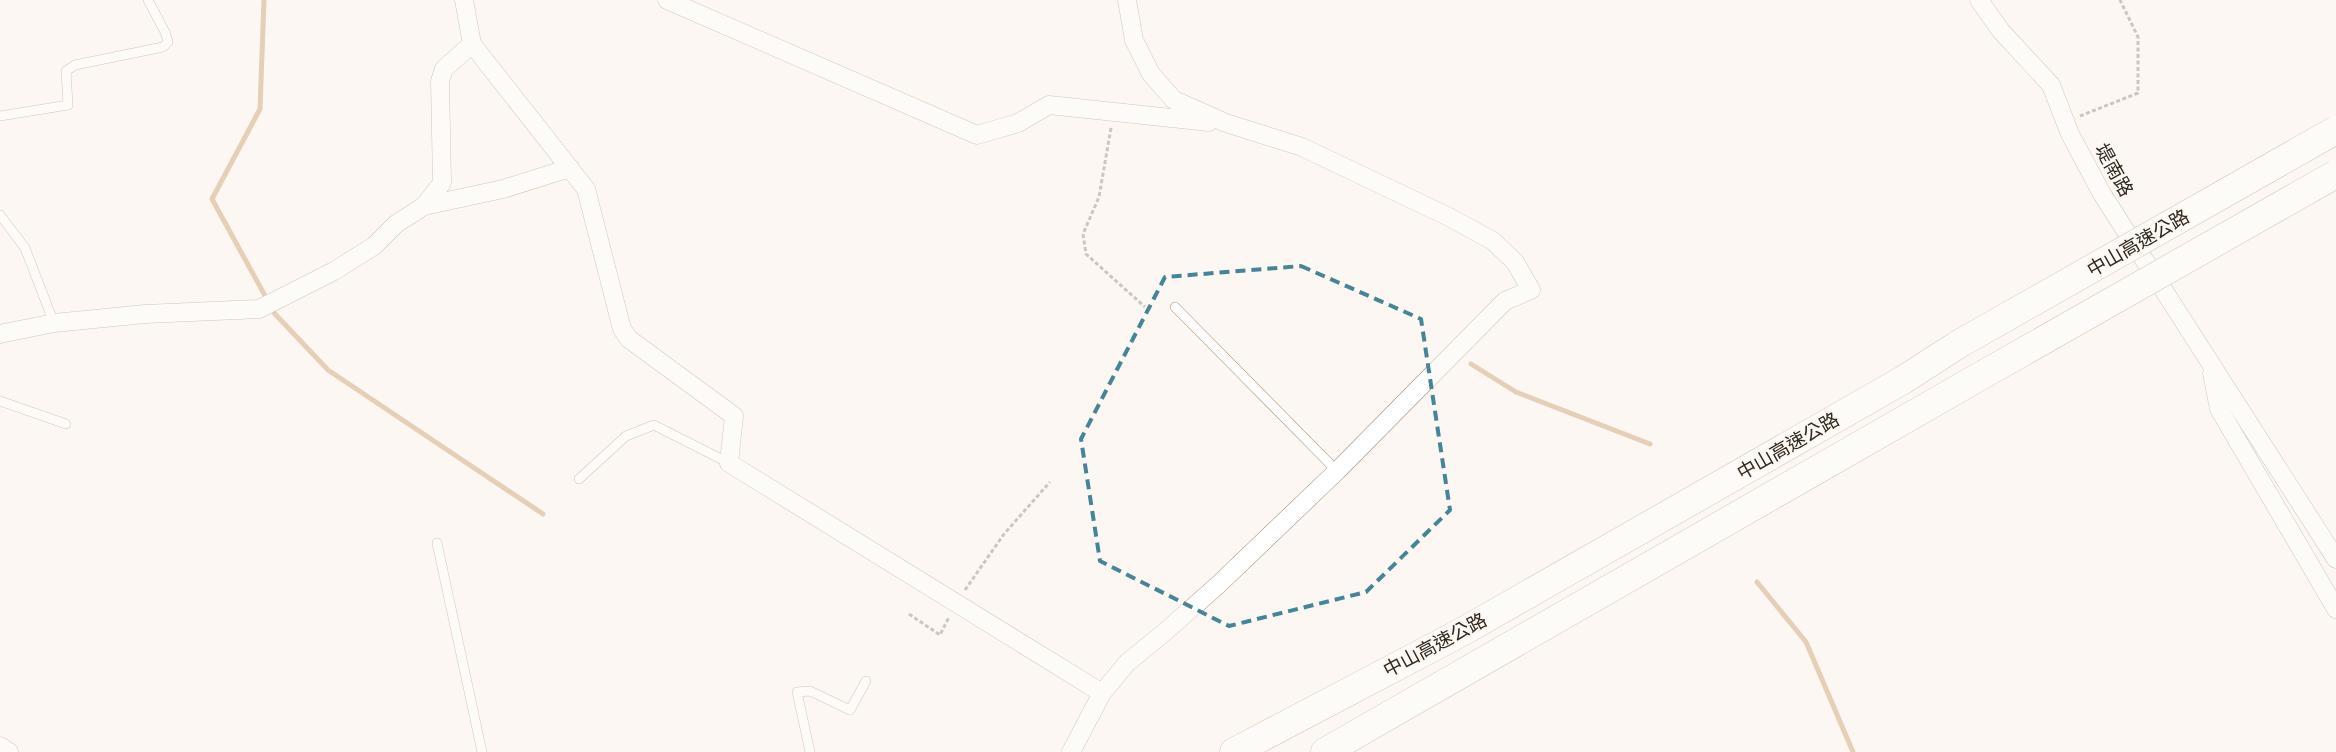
<svg xmlns="http://www.w3.org/2000/svg" width="2336" height="752" viewBox="0 0 2336 752" font-family="'Space Grotesk','Noto Sans TC',sans-serif">
<style>
.lines{fill:none;stroke-linecap:round;stroke-linejoin:round}
.stream{stroke:#ca9d70;stroke-width:5}
.service-casing{stroke:#a38b73;stroke-width:10}
.minor-casing{stroke:#a38b73;stroke-width:19}
.motorway-casing{stroke:#a38b73;stroke-width:29}
.path{stroke:#908981;stroke-width:3;stroke-dasharray:4 2.5;stroke-linecap:butt}
.service{stroke:#fff;stroke-width:9}
.minor{stroke:#fff;stroke-width:18}
.motorway{stroke:#fff;stroke-width:28}
.motorway-bridge-casing{stroke:#a38b73;stroke-width:29;stroke-linecap:butt}
.motorway-bridge{stroke:#fff;stroke-width:28}
.marked{fill:none;stroke:#448697;stroke-width:4;stroke-dasharray:10 6;stroke-linejoin:round}
.labels{text-anchor:middle;dominant-baseline:central;stroke-width:4;stroke-linejoin:round;paint-order:stroke}
.street-label{font-size:19px;fill:#31281e;stroke:#fcf7f2}
</style>
<rect width="100%" height="100%" fill="#fcf7f2"/>
<g class="lines">
<g class="stream">
<path d="M264,0L260,109L212,199L275,314L328,370L543,514"/>
<path d="M1471,364L1516,392L1650,444"/>
<path d="M1757,582L1806,642L1853,752"/>
</g>
<g class="service-casing">
<g id="service">
<path d="M0,116L68,105L66,71L75,65L163,47L168,42L165,32L148,0"/>
<path d="M0,215L25,248L54,323"/>
<path d="M1175,307L1337,471"/>
<path d="M0,401L66,424"/>
<path d="M579,479L626,436L654,425L729,463"/>
<path d="M437,543L482,752"/>
<path d="M810,752L797,692L810,691L850,710L866,681"/>
</g>
</g>
<g class="minor-casing">
<g id="minor">
<path d="M464,0L472,44L586,189L622,329L629,339L734,416L729,463L1102,693"/>
<path d="M667,0L977,135L1018,123L1049,105L1209,122"/>
<path d="M1979,0L2001,31L2051,85L2070,134L2102,194L2336,559"/>
<path d="M424,206L503,189L570,168"/>
<path d="M0,334L54,323L145,314L259,309L334,271L374,246L396,224L424,206L442,183L440,81L444,69L472,44"/>
<path d="M2212,373L2219,409L2336,609"/>
<path d="M0,746L9,752"/>
<path d="M1071,752L1102,693L1127,663L1166,631L1219,584L1337,471L1505,301L1531,290L1515,262L1493,241L1449,217L1302,147L1226,123L1174,100L1151,74L1134,40L1127,0"/>
</g>
</g>
<g class="motorway-casing">
<g id="motorway">
<path d="M1234,752L1462,632L1903,380L1959,344"/>
<path d="M1325,752L1984,374"/>
</g>
</g>
<g class="path">
<path d="M2080,116L2138,93V37L2120,0"/>
<path d="M1111,128L1099,197L1083,234L1086,254L1145,307"/>
<path d="M965,590L1004,534L1050,482"/>
<path d="M909,614L940,635L949,617"/>
</g>
<use href="#service" class="service"/>
<use href="#minor" class="minor"/>
<use href="#motorway" class="motorway"/>
<g class="motorway-bridge-casing">
<g id="motorway-bridge">
<path d="M1959,344L2336,130"/>
<path d="M1984,374L2336,174"/>
</g>
</g>
<use href="#motorway-bridge" class="motorway-bridge"/>
</g>
<path d="M0 0H2336V752H0ZM1301,266L1421,319L1450,510L1366,592L1229,626L1100,561L1081,439L1165,277Z" fill="#fcf7f2" fill-opacity=".55" fill-rule="evenodd"/>
<path class="marked" d="M1301,266L1421,319L1450,510L1366,592L1229,626L1100,561L1081,439L1165,277Z"/>
<g class="labels">
<g class="street-label">
<text transform="translate(2114 170) rotate(61)">堤南路</text>
<text transform="translate(2138 243) rotate(-30)">中山高速公路</text>
<text transform="translate(1788 446) rotate(-30)">中山高速公路</text>
<text transform="translate(1435 645) rotate(-28)">中山高速公路</text>
</g>
</g>
</svg>
